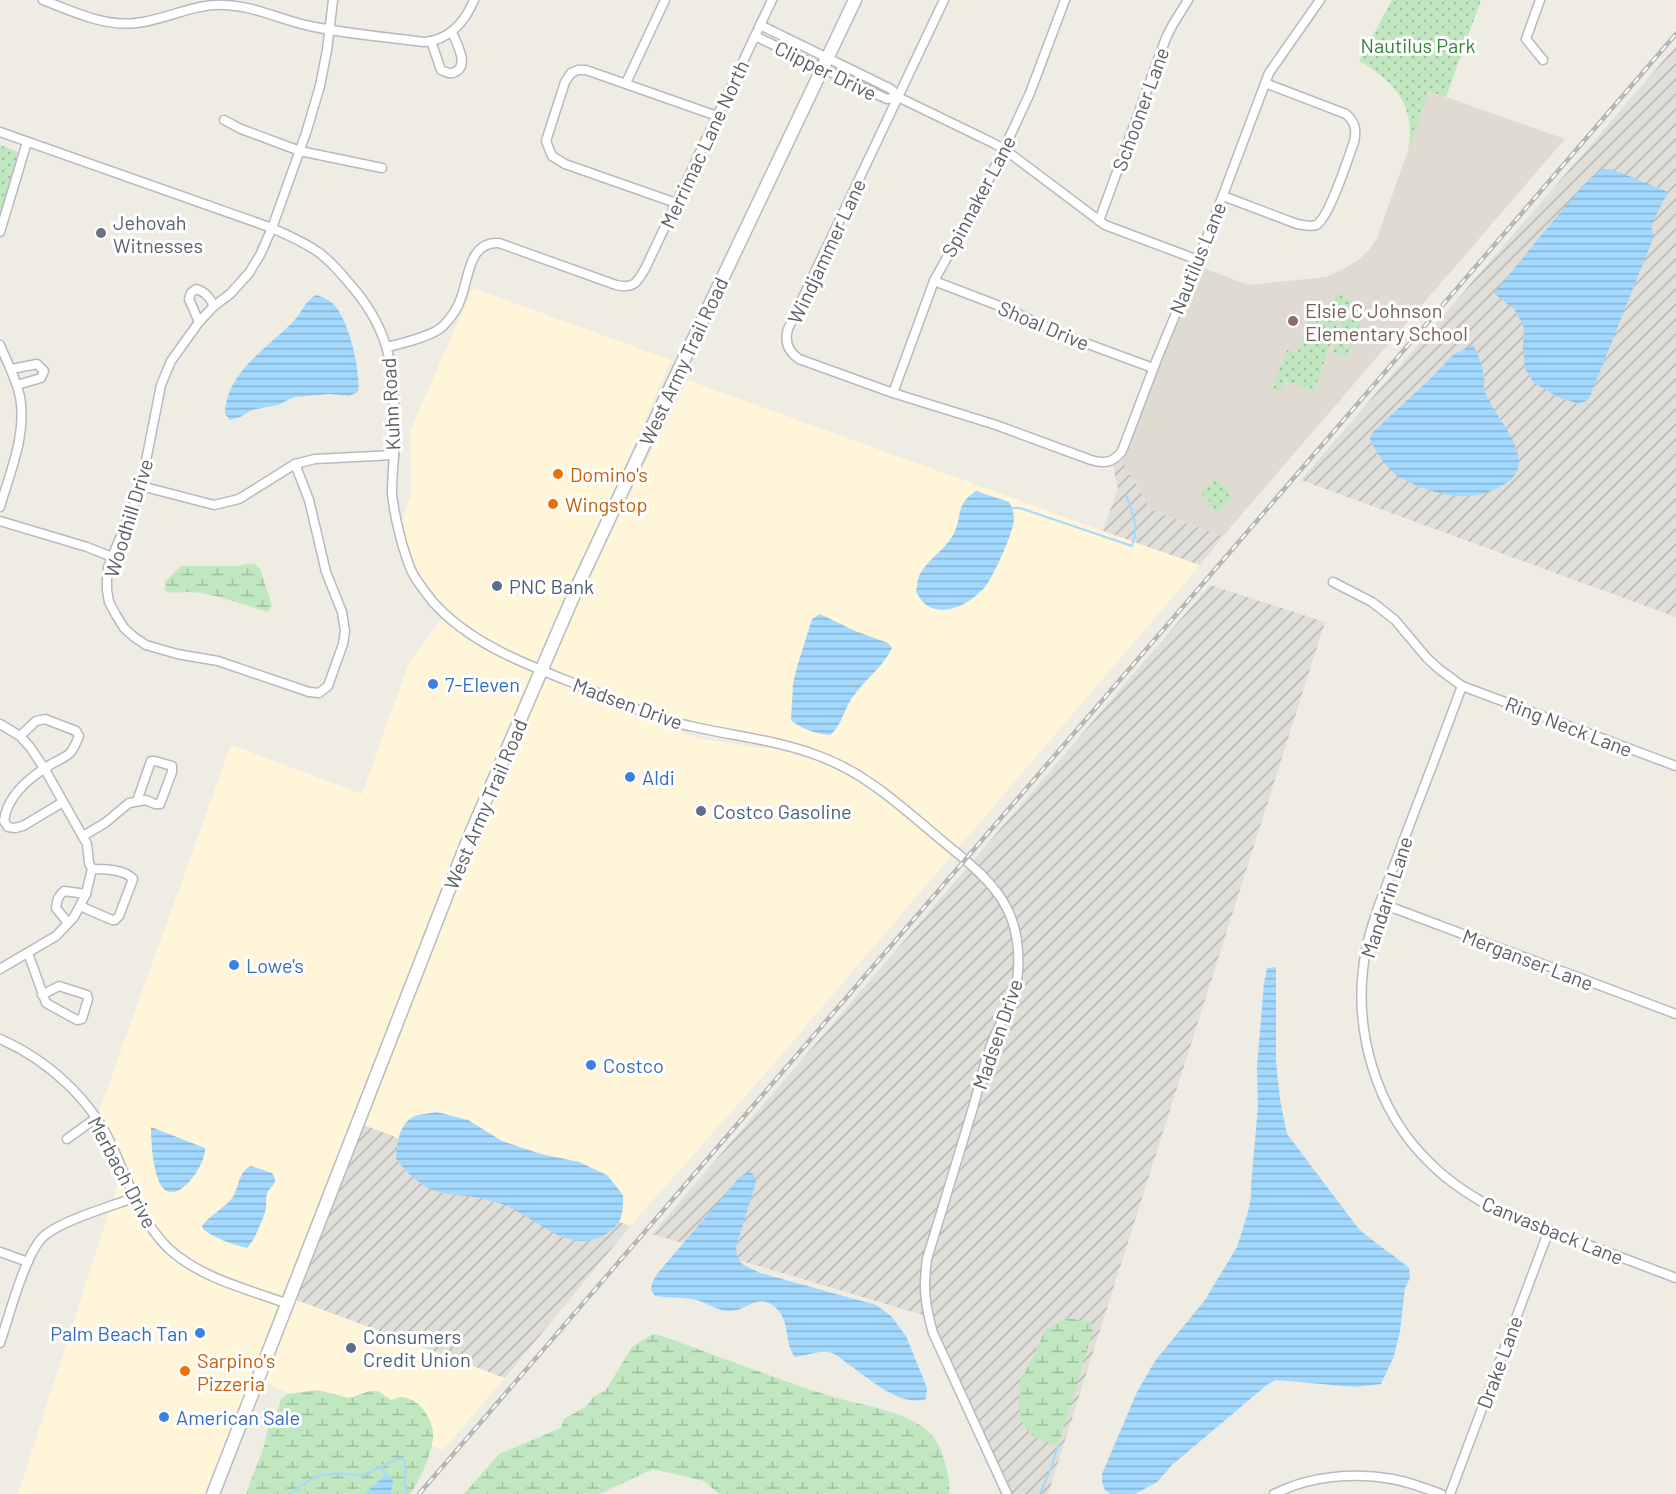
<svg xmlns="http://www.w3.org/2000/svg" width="1676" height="1494" viewBox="0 0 1676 1494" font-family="Barlow,sans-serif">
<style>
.commercial{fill:#fff5d8}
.industrial{fill:url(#industrial-furrows)}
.education{fill:#dfdbd2}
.grass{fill:url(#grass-dots)}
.wetland{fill:url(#wetland-marsh)}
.water{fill:url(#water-rules)}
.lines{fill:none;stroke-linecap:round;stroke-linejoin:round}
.stream{stroke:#a3d9ff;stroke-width:2}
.minor-casing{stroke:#b6babe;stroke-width:11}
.secondary-casing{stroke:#b7bbc0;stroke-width:15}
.minor{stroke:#fff;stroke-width:8}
.secondary{stroke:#fff;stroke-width:12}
.rail-casing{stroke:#b5b6b6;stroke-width:4.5}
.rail{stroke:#fff;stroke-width:2;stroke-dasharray:7;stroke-linecap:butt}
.worship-dot{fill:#6b7280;stroke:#fff;stroke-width:2}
.education-dot{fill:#8d6e63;stroke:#fff;stroke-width:2}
.food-dot{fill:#e8710a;stroke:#fff;stroke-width:2}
.service-dot{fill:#5c6f8a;stroke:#fff;stroke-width:2}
.shop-dot{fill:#3f7fe0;stroke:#fff;stroke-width:2}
.labels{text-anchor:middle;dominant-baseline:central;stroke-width:6;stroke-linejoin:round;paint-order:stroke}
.park-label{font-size:20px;fill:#328634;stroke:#fff}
.street-label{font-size:20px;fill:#5c6065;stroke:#fff}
.worship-label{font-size:20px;fill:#5b616d;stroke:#fff;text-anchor:start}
.education-label{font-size:20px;fill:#785e54;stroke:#fff;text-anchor:start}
.food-label{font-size:20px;fill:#c56008;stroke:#fff;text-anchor:start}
.service-label{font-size:20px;fill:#4e5e75;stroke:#fff;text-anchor:start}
.shop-label{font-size:20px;fill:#366cbe;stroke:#fff;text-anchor:start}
</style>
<defs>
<pattern id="industrial-furrows" width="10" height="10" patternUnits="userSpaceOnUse" patternTransform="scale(1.5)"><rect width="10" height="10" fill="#e0ded8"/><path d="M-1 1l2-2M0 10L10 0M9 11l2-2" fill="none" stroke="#b9b7b3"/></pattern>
<pattern id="grass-dots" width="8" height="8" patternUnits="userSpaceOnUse" patternTransform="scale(1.5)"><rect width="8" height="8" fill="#c0e7bf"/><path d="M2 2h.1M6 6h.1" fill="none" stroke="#9fbf9f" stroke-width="1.8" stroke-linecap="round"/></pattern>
<pattern id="wetland-marsh" width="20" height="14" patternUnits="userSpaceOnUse" patternTransform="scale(1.5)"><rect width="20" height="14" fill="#c0e7bf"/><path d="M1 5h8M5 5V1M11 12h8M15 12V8" fill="none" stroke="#9fbf9f"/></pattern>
<pattern id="water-rules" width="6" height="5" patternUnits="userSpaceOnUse" patternTransform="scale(1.5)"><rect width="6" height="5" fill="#a3d9ff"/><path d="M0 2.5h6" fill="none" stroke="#88b3d2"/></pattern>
</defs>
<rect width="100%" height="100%" fill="#efece3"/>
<g class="commercial">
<path d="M473,288L671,360L439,894L330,1176L285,1298L207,1269L184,1256L162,1235L137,1197L98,1114L231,745L362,794L409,663L442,618L410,577L396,537L411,495L410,431Z"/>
<path d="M688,380L1103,531L1200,565L764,1075L630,1226L361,1124L472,841L544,674L674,730L702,739L769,749V744L690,729L547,668L593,563Z"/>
<path d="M121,1175L135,1208L154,1238L178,1261L206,1278L283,1306L209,1494H18Z"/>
<path d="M294,1299L505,1378L443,1450L262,1382Z"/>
</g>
<g class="industrial">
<path d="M1676,46V617L1301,480Z"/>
<path d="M1122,460L1151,510L1223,536L1200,565L1103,531L1118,489L1113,466Z"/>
<path d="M1210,585L1325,622L1048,1494H1001L923,1315L652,1234Z"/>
<path d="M361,1124L630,1226L505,1378L294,1299Z"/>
</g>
<path class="education" d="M1429,91L1565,139L1223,536L1151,510L1122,460L1126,455L1162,357L1201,267L1248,285L1326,277L1343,269L1357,261L1369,250L1377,238Z"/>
<g class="grass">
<path d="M1392,0H1481L1446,97L1429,91L1408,151C1417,107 1395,81 1359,61Z"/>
<path d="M0,145L18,152L0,215Z"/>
<path d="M1337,293L1366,308L1354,341L1347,356H1341L1333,351L1334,347L1333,346L1342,320L1346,316L1331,308Z"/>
<path d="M1313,309L1339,319L1314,391L1285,381L1279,392L1272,390L1287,350L1297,353Z"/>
<path d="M1214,479L1222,485L1224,484L1230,488L1228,493L1233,497L1218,513L1209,506L1211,503L1201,493Z"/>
</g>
<g class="wetland">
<path d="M247,564H254L260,568L272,606L268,612C242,605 217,593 189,592C181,592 172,594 165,591V582L181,566H235Z"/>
<path d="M1068,1318L1090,1322L1093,1330L1058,1446C1051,1442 1042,1441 1035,1437C1015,1425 1019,1399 1020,1379L1024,1375L1046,1329Z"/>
<path d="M654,1334L662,1336C718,1356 773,1378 830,1396C862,1406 907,1410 931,1434C941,1444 952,1480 949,1494H719L704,1481L653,1469L599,1494H464L499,1454L561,1428L564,1419L587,1406L594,1396L606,1390L632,1347L639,1342Z"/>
<path d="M318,1390L349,1398L370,1391H378L391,1400C394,1399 397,1398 400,1397C418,1397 432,1417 433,1433C435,1447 419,1483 410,1494H246L256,1467L263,1450L268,1428C259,1424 261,1417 263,1409L267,1407L266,1419L271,1421L278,1412L280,1400L287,1394Z"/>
</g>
<g class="water">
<path d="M1602,169L1614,170L1668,192L1651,226L1654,236L1589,399L1579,404L1558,397L1534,383L1525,369L1523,347L1524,328L1515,310L1494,293L1567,204L1589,180Z"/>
<path d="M316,295C324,297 331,301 336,307C349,324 361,370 358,392L349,396L330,394L294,397L278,405L252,410L240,417L230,420L225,414C226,373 266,349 292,323C301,314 305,301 316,295Z"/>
<path d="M1473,345C1479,356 1483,367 1484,379C1485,386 1483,382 1484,388C1489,411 1528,447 1517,471C1514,478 1507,483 1501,486C1472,503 1438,496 1409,482C1405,480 1400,478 1397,476C1385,466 1376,453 1370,439L1373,432L1430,379L1454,354Z"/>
<path d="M976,491L1009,502C1012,507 1014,513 1014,519C1013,534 994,575 985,587C972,602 947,617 928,606C923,604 919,596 916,592C917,587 917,579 920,574C928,559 945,550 953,535C963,517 954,505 976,491Z"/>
<path d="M820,614L855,631L888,643L892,648C883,668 860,683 849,703C843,714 840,727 830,735C817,734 801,729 791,720L793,684L797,667L812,619Z"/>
<path d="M1276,967V1062L1280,1099L1287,1134L1358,1228C1374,1243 1393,1254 1409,1268L1410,1278L1405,1288L1400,1331L1394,1356L1381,1384L1355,1387L1276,1380L1268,1384L1172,1465L1157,1482L1135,1494H1110L1105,1490L1102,1482V1474L1137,1392L1155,1361L1205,1300L1237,1247L1248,1212L1251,1197V1185L1258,1107L1257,1067L1264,983L1267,968Z"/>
<path d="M437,1112L468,1120L502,1141L541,1154L579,1162L607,1175L623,1195C623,1214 623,1223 606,1234C569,1257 535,1216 502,1204C494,1201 484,1199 475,1197C461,1195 444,1195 430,1189C416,1182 406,1171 396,1159C397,1143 399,1120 418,1115C424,1114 431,1113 437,1112Z"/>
<path d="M151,1127L205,1148C207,1162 181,1202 165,1190C153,1181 151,1142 151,1127Z"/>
<path d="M251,1166L272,1173C280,1185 270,1185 267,1194C265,1199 267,1204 266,1209C263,1219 254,1242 247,1248C231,1244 216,1239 203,1229L202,1226C210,1215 230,1204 234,1195C239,1185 239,1171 251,1166Z"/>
<path d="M750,1172L754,1175L756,1182L736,1247L737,1256L742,1264L760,1273L876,1305L891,1316L906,1336L927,1388L926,1399C901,1408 867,1377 848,1364C843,1360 837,1355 832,1353C821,1349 807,1356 795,1357C783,1341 791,1321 775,1307C757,1291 745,1313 727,1311C716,1310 704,1301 692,1299C680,1297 668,1298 655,1296L651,1290L652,1283L657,1274L738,1179L744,1174Z"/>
<path d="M386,1475L393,1479L391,1494H365L369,1491L371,1487Z"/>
</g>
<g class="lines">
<g class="stream">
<path d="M1012,508H1020L1132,546C1139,527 1133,512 1126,495"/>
<path d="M381,1467L386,1475"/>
<path d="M289,1494L314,1477L337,1473L362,1476L399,1458L404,1459C408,1470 401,1484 407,1494"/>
<path d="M1040,1494L1051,1468L1058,1446"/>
</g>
<g class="minor-casing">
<g id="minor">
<path d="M43,0C72,11 104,27 136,23C166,20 194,3 225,5C255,6 281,20 310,26C347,34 386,37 424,42C449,40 465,22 474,0"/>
<path d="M944,0L788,329C784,342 789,352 799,359L893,393L996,425L1091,460C1104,464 1113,463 1122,451L1157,359L1203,248L1269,73L1320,0"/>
<path d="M1540,0L1526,39L1543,60"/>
<path d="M760,25L891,89L898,97L991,142L1004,149L1105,225L1198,260"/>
<path d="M755,36L887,99L898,97"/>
<path d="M431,41L441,70C446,72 450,75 455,72C470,65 456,43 452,32"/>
<path d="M626,83L665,0"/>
<path d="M224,120L241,129L300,151L382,168"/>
<path d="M0,132L272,228C285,234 299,240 312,248C326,256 338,270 349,283C365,301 379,323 386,346C397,381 394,420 394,456C393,468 392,481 392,493C394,515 403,552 412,572C417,582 426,593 433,602C474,648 537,668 593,691C624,704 656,719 690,726C733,736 778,740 819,756C871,775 909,814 951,848C995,884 1022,911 1018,971C1017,997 1002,1018 993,1040C984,1063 979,1088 972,1111C957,1161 942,1210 927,1259C923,1288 925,1305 933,1333L1007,1494"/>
<path d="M1223,196L1297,224C1303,225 1310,227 1316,225C1329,219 1348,158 1354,142C1357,130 1355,122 1346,114L1265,83"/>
<path d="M676,203L565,164L552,156L546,141L565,82L571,73L578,70H586L717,116"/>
<path d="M1099,221L1166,38L1172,26L1188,0"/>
<path d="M0,232L27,142"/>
<path d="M934,281L1010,310L1058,333L1153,368"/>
<path d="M199,322L189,299L191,293L196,289C206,292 209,297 214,306"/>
<path d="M0,345C7,362 16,378 20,397C27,434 10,472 0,507"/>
<path d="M387,347C400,344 435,335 443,326C451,318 458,308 461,298C469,277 469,241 499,243L616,285C633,289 637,283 645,269L772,0"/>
<path d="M12,369L37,364L44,371L41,378L17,385"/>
<path d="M893,393L934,281L979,199L1010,136L1030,93L1065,0"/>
<path d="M295,464L309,500L326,572L342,612L345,631L343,644L328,686L319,693L309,692L218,661L177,654L146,645L134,637L124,628L116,615L109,602L107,590V580L108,568L112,557L132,510L141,486L161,385L171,361L199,322L214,306L230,294L249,273L260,255L272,228L306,133L320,86L327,50L333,0"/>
<path d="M141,486L214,505L239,499L295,464L315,459L394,455"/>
<path d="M0,521L87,547L112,557"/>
<path d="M1333,582L1372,602L1395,620L1427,658L1439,669L1462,686L1676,766"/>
<path d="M1462,686C1442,740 1422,793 1401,847C1389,881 1373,915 1366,950C1351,1026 1375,1110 1430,1163C1451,1184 1475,1199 1501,1212L1676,1278"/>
<path d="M0,724L20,736L30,747L44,768L87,844L89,863L92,869L86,894L74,917L56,936L0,969"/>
<path d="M20,736L36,721L45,719L76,731L79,736C77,741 74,749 70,753C65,758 56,761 50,765C30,777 7,796 4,821L8,827L15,828L23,826L63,802"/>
<path d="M83,836L105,823L129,803L146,800L155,804H160L172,772V766L155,761H151L137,801"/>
<path d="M1380,903L1676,1014"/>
<path d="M80,906L112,920H115L119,916L133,879C124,869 104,869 92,869"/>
<path d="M68,923L56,908C57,900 58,896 64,891L86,894"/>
<path d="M28,953L46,1003L77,1020L82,1019L88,999L87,995L59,986L42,995"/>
<path d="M0,1039C48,1060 92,1100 113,1148C129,1183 140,1220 168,1248C200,1278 247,1289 288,1304"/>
<path d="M67,1139L96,1118"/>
<path d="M0,1252L28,1262"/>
<path d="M0,1343C9,1317 25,1253 44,1236C63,1220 109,1207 133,1198"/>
<path d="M1274,1494C1309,1476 1354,1472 1392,1479C1409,1482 1425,1488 1441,1494"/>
<path d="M1450,1494L1549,1230"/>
</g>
</g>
<g class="secondary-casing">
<path id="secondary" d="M213,1494L469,838L579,583L676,376L855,0"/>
</g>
<use href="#minor" class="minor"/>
<use href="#secondary" class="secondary"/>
<g class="rail-casing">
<path id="rail" d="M419,1494L1676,34"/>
</g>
<use href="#rail" class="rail"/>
</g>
<circle class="worship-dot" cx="101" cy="233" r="6"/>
<circle class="education-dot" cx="1293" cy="321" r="6"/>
<g class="food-dot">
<circle cx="558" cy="474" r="6"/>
<circle cx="553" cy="504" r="6"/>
<circle cx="185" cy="1371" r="6"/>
</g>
<g class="service-dot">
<circle cx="497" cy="586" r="6"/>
<circle cx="701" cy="811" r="6"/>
<circle cx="351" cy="1348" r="6"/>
</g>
<g class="shop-dot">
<circle cx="433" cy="684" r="6"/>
<circle cx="630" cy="777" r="6"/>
<circle cx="234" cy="965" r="6"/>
<circle cx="591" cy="1065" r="6"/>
<circle cx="200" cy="1333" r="6"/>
<circle cx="164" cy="1417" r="6"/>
</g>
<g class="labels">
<g class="park-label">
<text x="1418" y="45">Nautilus Park</text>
</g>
<g class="street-label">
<text transform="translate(826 70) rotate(26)">Clipper Drive</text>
<text transform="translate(1140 109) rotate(-70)">Schooner Lane</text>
<text transform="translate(704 144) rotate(-65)">Merrimac Lane North</text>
<text transform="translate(978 196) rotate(-62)">Spinnaker Lane</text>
<text transform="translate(826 251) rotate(-65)">Windjammer Lane</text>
<text transform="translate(1197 258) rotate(-68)">Nautilus Lane</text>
<text transform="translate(1044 325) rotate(23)">Shoal Drive</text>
<text transform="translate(683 361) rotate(-65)">West Army Trail Road</text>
<text transform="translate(390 404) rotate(-93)">Kuhn Road</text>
<text transform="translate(128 518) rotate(-73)">Woodhill Drive</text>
<text transform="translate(628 703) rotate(20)">Madsen Drive</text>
<text transform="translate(1569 726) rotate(21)">Ring Neck Lane</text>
<text transform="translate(485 804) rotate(-67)">West Army Trail Road</text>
<text transform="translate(1386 897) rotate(-72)">Mandarin Lane</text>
<text transform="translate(1528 959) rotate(21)">Merganser Lane</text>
<text transform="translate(997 1034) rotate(-71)">Madsen Drive</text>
<text transform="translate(123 1172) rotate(62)">Merbach Drive</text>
<text transform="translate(1553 1230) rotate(22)">Canvasback Lane</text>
<text transform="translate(1499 1362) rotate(-70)">Drake Lane</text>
</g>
<g class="worship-label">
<text x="113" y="222">Jehovah<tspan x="113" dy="23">Witnesses</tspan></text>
</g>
<g class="education-label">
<text x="1305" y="310">Elsie C Johnson<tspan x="1305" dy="23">Elementary School</tspan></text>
</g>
<g class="food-label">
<text x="570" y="474">Domino's</text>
<text x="565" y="504">Wingstop</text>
<text x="197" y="1360">Sarpino's<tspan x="197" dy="23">Pizzeria</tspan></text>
</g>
<g class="service-label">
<text x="509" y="586">PNC Bank</text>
<text x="713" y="811">Costco Gasoline</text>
<text x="363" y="1336">Consumers<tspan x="363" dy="23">Credit Union</tspan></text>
</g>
<g class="shop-label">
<text x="445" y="684">7-Eleven</text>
<text x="642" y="777">Aldi</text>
<text x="246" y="965">Lowe's</text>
<text x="603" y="1065">Costco</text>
<text x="188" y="1333" text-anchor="end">Palm Beach Tan</text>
<text x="176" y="1417">American Sale</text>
</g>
</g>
</svg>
